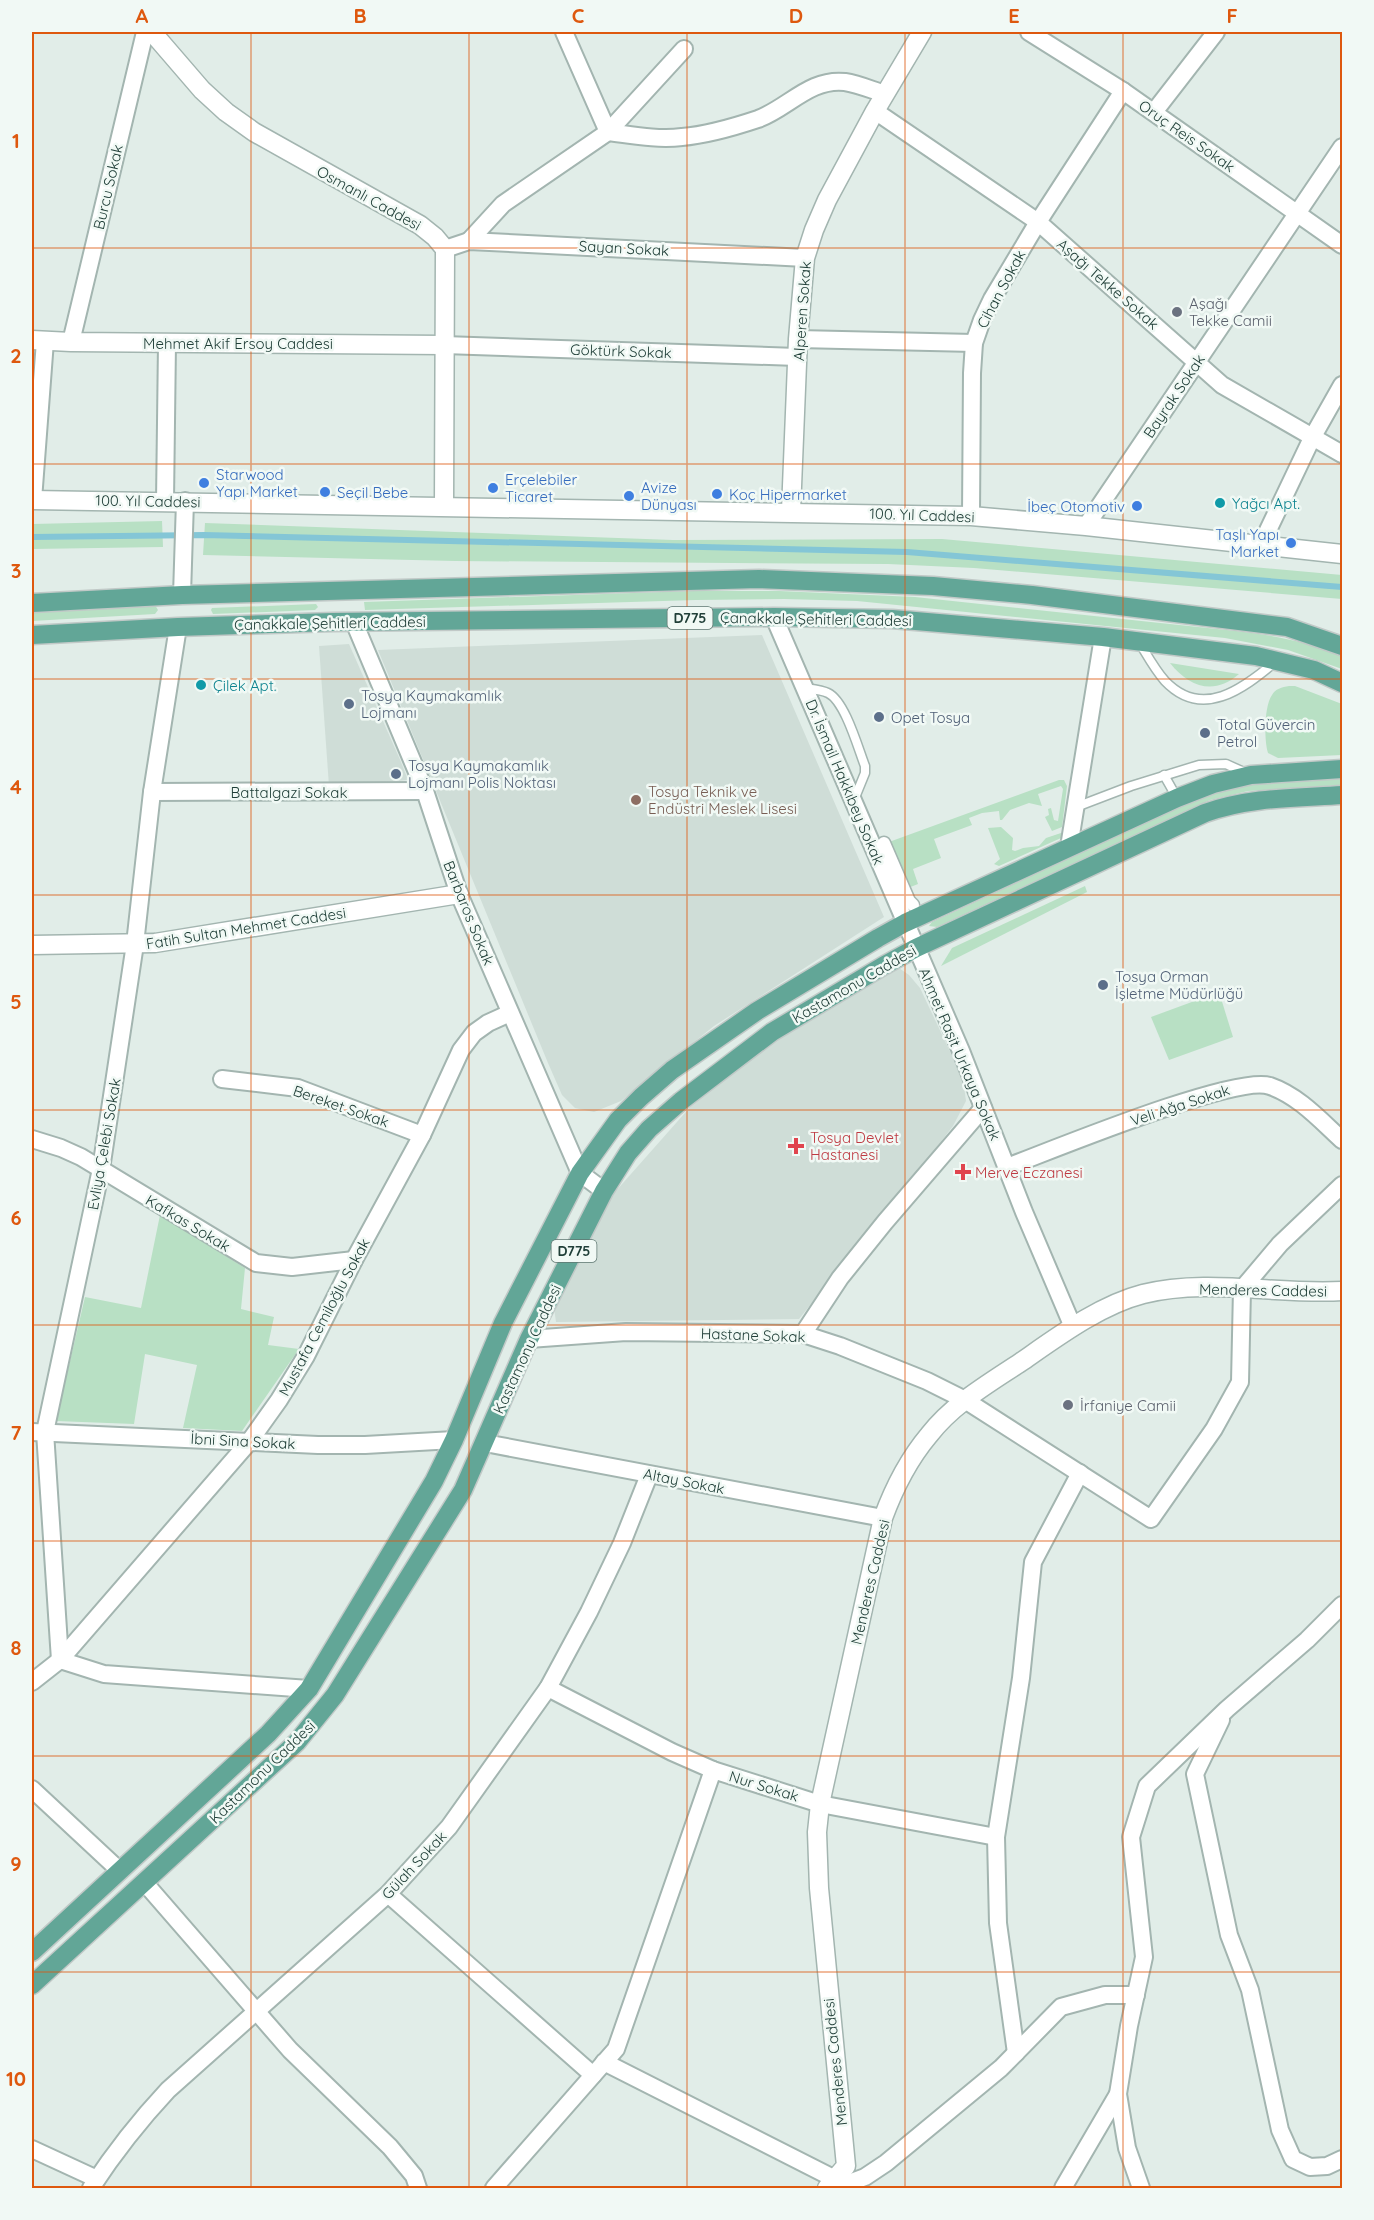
<svg xmlns="http://www.w3.org/2000/svg" width="1374" height="2220" viewBox="0 0 1374 2220" font-family="Quicksand,sans-serif">
<style>
.built{fill:#cfddd7}
.green{fill:#b8e0c4}
.lines{fill:none;stroke-linecap:round;stroke-linejoin:round}
.stream{stroke:#84c6d6;stroke-width:6}
.service-casing{stroke:#a3b5b0;stroke-width:11}
.pedestrian-casing{stroke:#a3b5b0;stroke-width:15}
.minor-casing{stroke:#a3b5b0;stroke-width:20}
.tertiary-casing{stroke:#a3b5b0;stroke-width:21}
.primary-casing{stroke:#c1c9c7;stroke-width:21}
.service{stroke:#fff;stroke-width:8}
.pedestrian{stroke:#fff;stroke-width:12}
.minor{stroke:#fff;stroke-width:16}
.tertiary{stroke:#fff;stroke-width:18}
.primary{stroke:#62a697;stroke-width:18}
.grid{fill:none;stroke:#de580e;stroke-width:1.5;stroke-opacity:0.55}
.worship-dot{fill:#6b7280;stroke:#f1f9f5;stroke-width:2}
.shop-dot{fill:#3f7fe0;stroke:#f1f9f5;stroke-width:2}
.culture-dot{fill:#0f9aa8;stroke:#f1f9f5;stroke-width:2}
.service-dot{fill:#5c6f8a;stroke:#f1f9f5;stroke-width:2}
.education-dot{fill:#8d6e63;stroke:#f1f9f5;stroke-width:2}
.health-dot{fill:#e0444e;stroke:#f1f9f5;stroke-width:2}
.labels{text-anchor:middle;dominant-baseline:central;stroke-width:5;stroke-linejoin:round;paint-order:stroke}
.shield{fill:#f1f9f5;stroke:#5f7771;stroke-width:1.5}
.shield-label{font-size:14px;font-weight:bold;fill:#203f38}
.street-label{font-size:15px;fill:#203f38;stroke:#f1f9f5}
.worship-label{font-size:15px;fill:#5b616d;stroke:#f1f9f5;text-anchor:start}
.shop-label{font-size:15px;fill:#366cbe;stroke:#f1f9f5;text-anchor:start}
.culture-label{font-size:15px;fill:#0d838f;stroke:#f1f9f5;text-anchor:start}
.service-label{font-size:15px;fill:#4e5e75;stroke:#f1f9f5;text-anchor:start}
.education-label{font-size:15px;fill:#785e54;stroke:#f1f9f5;text-anchor:start}
.health-label{font-size:15px;fill:#be3a42;stroke:#f1f9f5;text-anchor:start}
.neatline{fill:none;stroke:#de580e;stroke-width:2}
.grid-label{font-size:20px;text-anchor:middle;font-weight:bold;fill:#de580e}
</style>
<rect width="100%" height="100%" fill="#e1ede8"/>
<g class="built">
<path d="M762,635L884,917L714,1026L621,1101L594,1112L575,1108L562,1095L548,1063L378,650Z"/>
<path d="M349,644L401,762L408,780L329,786L319,646Z"/>
<path d="M896,966L909,975L920,988L963,1079L966,1101L953,1126L930,1156L799,1319L556,1322L554,1308L615,1192L692,1105L763,1048Z"/>
</g>
<g class="green">
<path d="M162,521L163,547L32,549V524Z"/>
<path d="M205,523L673,540L942,539L1342,575V599L974,568L888,564L455,561L203,555Z"/>
<path d="M692,591H779L915,597L1236,631C1273,635 1308,642 1342,656V669L1288,650L1225,638L857,601L784,599L696,600L365,610L364,602Z"/>
<path d="M316,604L318,607L315,610L213,614L211,610L212,608Z"/>
<path d="M155,605L158,610L155,614L32,621V611Z"/>
<path d="M1170,663L1239,674C1214,696 1189,687 1170,663Z"/>
<path d="M1289,686H1295L1342,704V755L1278,758L1268,753C1264,741 1264,706 1272,695C1275,689 1282,687 1289,686Z"/>
<path d="M1342,778V785L1248,791L1210,800L937,927L929,926L932,922L1206,795L1249,785Z"/>
<path d="M1059,780H1064L1067,786L1062,827L1052,831L1045,817L1049,815L1048,809L1051,808L1054,820L1058,821L1063,789L1061,786L1038,794L1042,806L1029,803L1010,810L1002,820H1000L999,811L982,813L969,818L972,825L934,839L941,858L913,869L918,884L908,888L889,842Z"/>
<path d="M1001,827L1013,838L1012,850L1015,851L1023,848L1039,846L1046,838L1061,833V838L999,866L994,864L1000,859L988,828Z"/>
<path d="M1085,886L1087,892L941,966L952,948Z"/>
<path d="M1219,992L1233,1037L1169,1060L1151,1017Z"/>
<path d="M160,1215L245,1268L241,1309L274,1317L268,1345L299,1349L242,1431L183,1428L197,1365L145,1354L134,1424L56,1421L85,1297L141,1308Z"/>
</g>
<g class="lines">
<path class="stream" d="M32,537L204,535L907,552L1342,587"/>
<g class="service-casing">
<g id="service">
<path d="M1139,642C1147,655 1155,670 1165,681C1202,720 1243,689 1275,662"/>
<path d="M805,688C812,689 822,690 828,693C845,701 858,748 865,766V773L854,800"/>
<path d="M1164,775L1177,798"/>
<path d="M1076,807L1131,786L1199,765L1226,764L1246,773"/>
</g>
</g>
<g class="pedestrian-casing">
<path id="pedestrian" d="M884,843L909,901L913,905"/>
</g>
<g class="minor-casing">
<g id="minor">
<path d="M564,32L608,132C632,135 657,140 682,137C706,135 734,127 758,119C788,108 810,78 845,82C858,84 872,90 885,94"/>
<path d="M1029,32L1123,91L1342,245"/>
<path d="M875,111L1038,222L1222,385L1342,454"/>
<path d="M1154,112L1216,32"/>
<path d="M469,241L503,204L608,132L684,49"/>
<path d="M445,249L469,241L805,258"/>
<path d="M798,339L974,343"/>
<path d="M71,342L145,32"/>
<path d="M444,345L797,357"/>
<path d="M33,500L45,341"/>
<path d="M165,501L167,343"/>
<path d="M971,516L972,373L974,343L982,320L992,299L1038,222L1123,91"/>
<path d="M1086,526L1342,147"/>
<path d="M1261,545L1312,438L1342,385"/>
<path d="M182,595L185,501"/>
<path d="M774,617L961,1051L1024,1212L1073,1327"/>
<path d="M354,622L425,791L459,894L580,1173L604,1191"/>
<path d="M178,627L152,792L135,944L101,1169L45,1432L60,1660L104,1674L309,1689"/>
<path d="M152,792L425,791"/>
<path d="M1069,847L1103,637"/>
<path d="M222,1079L298,1088L422,1135"/>
<path d="M32,1139L61,1148L81,1157L256,1263L292,1267L354,1260"/>
<path d="M1007,1167C1050,1151 1236,1074 1270,1086C1299,1096 1321,1121 1342,1140"/>
<path d="M803,1334L840,1278L885,1222L983,1108"/>
<path d="M529,1339L626,1332L803,1334L840,1346L927,1381L965,1400L1151,1519L1214,1429L1240,1382L1242,1289L1280,1244L1342,1185"/>
<path d="M32,1432L318,1445H365L454,1440"/>
<path d="M485,1443L883,1518"/>
<path d="M32,1682L60,1660L249,1442L279,1400L306,1356L354,1260L422,1135L461,1050L474,1033L488,1023L510,1013"/>
<path d="M548,1688L672,1752L713,1770L820,1804L996,1837"/>
<path d="M1221,1720L1195,1774L1229,1935L1250,1990L1280,2130L1293,2159L1310,2167L1327,2166L1342,2159"/>
<path d="M32,1789L120,1871"/>
<path d="M144,1882L290,2050L390,2147L414,2176L418,2188"/>
<path d="M388,1894L593,2075"/>
<path d="M1016,2053L998,1923L996,1837L1021,1678L1033,1562L1080,1473"/>
<path d="M604,2062L835,2179L849,2183L865,2177L886,2163L1001,2068L1061,2007L1105,1995H1136"/>
<path d="M32,2149L97,2179"/>
<path d="M91,2188C114,2153 139,2121 168,2090L388,1894L449,1827L548,1688L589,1612L622,1543L649,1475"/>
<path d="M494,2188L616,2049L713,1770"/>
<path d="M1063,2188L1118,2094"/>
<path d="M1141,2188L1127,2148L1118,2094L1129,2026L1144,1957L1131,1837L1147,1786L1227,1709L1307,1640L1342,1605"/>
</g>
</g>
<g class="tertiary-casing">
<g id="tertiary">
<path d="M152,32L202,90L226,112L254,132L420,225L435,237L445,249L444,506"/>
<path d="M32,340L71,342L444,345"/>
<path d="M32,500L971,516L1086,526L1342,554"/>
<path d="M791,511L798,339L805,258L814,230L827,200L875,111L922,32"/>
<path d="M32,945L155,943L459,894"/>
<path d="M827,2188L846,2166L819,1888L817,1832L820,1804L883,1518C894,1488 908,1460 929,1435C953,1404 988,1384 1021,1362C1057,1337 1100,1305 1143,1294C1208,1278 1277,1295 1342,1291"/>
</g>
</g>
<g class="primary-casing">
<g id="primary">
<path d="M32,603L182,595L759,579L933,586L1032,595L1287,627L1342,646"/>
<path d="M32,635L178,627L333,622L774,617L892,619L1103,637L1256,656L1314,670L1342,683"/>
<path d="M32,1952L268,1734L309,1689L434,1481L454,1440L503,1323L580,1173L618,1120L641,1097L672,1070L757,1011L878,938L905,923L1177,798L1213,784L1251,775L1342,769"/>
<path d="M32,1985L297,1742L335,1695L463,1490L529,1339L604,1191L628,1153L649,1129L681,1101L772,1032L883,966L916,948L1205,813C1250,797 1296,798 1342,795"/>
</g>
</g>
<use href="#service" class="service"/>
<use href="#pedestrian" class="pedestrian"/>
<use href="#minor" class="minor"/>
<use href="#tertiary" class="tertiary"/>
<use href="#primary" class="primary"/>
</g>
<path class="grid" d="M251,32V2188M469,32V2188M687,32V2188M905,32V2188M1123,32V2188M32,248H1342M32,464H1342M32,679H1342M32,895H1342M32,1110H1342M32,1325H1342M32,1541H1342M32,1756H1342M32,1972H1342"/>
<g class="worship-dot">
<circle cx="1177" cy="312" r="6"/>
<circle cx="1068" cy="1405" r="6"/>
</g>
<g class="shop-dot">
<circle cx="204" cy="483" r="6"/>
<circle cx="493" cy="488" r="6"/>
<circle cx="325" cy="492" r="6"/>
<circle cx="717" cy="494" r="6"/>
<circle cx="629" cy="496" r="6"/>
<circle cx="1137" cy="506" r="6"/>
<circle cx="1291" cy="543" r="6"/>
</g>
<g class="culture-dot">
<circle cx="1220" cy="503" r="6"/>
<circle cx="201" cy="685" r="6"/>
</g>
<g class="service-dot">
<circle cx="349" cy="704" r="6"/>
<circle cx="879" cy="717" r="6"/>
<circle cx="1205" cy="733" r="6"/>
<circle cx="396" cy="774" r="6"/>
<circle cx="1103" cy="985" r="6"/>
</g>
<circle class="education-dot" cx="636" cy="800" r="6"/>
<g class="health-dot">
<path d="M793 1137h6v6h6v6h-6v6h-6v-6h-6v-6h6z"/>
<path d="M960 1163h6v6h6v6h-6v6h-6v-6h-6v-6h6z"/>
</g>
<g class="labels">
<g class="shield">
<rect x="667.5" y="607" width="45" height="22" rx="4.5"/>
<rect x="551.5" y="1240" width="45" height="22" rx="4.5"/>
</g>
<g class="shield-label">
<text x="690" y="618">D775</text>
<text x="574" y="1251">D775</text>
</g>
<g class="street-label">
<text transform="translate(1187 136) rotate(35)">Oruç Reis Sokak</text>
<text transform="translate(108 187) rotate(-77)">Burcu Sokak</text>
<text transform="translate(369 198) rotate(29)">Osmanlı Caddesi</text>
<text transform="translate(624 248) rotate(3)">Sayan Sokak</text>
<text transform="translate(1108 284) rotate(41)">Aşağı Tekke Sokak</text>
<text transform="translate(1001 289) rotate(-62)">Cihan Sokak</text>
<text transform="translate(802 311) rotate(-86)">Alperen Sokak</text>
<text x="238" y="343">Mehmet Akif Ersoy Caddesi</text>
<text transform="translate(621 351) rotate(2)">Göktürk Sokak</text>
<text transform="translate(1174 396) rotate(-56)">Bayrak Sokak</text>
<text transform="translate(148 501) rotate(1)">100. Yıl Caddesi</text>
<text transform="translate(922 515) rotate(2)">100. Yıl Caddesi</text>
<text transform="translate(816 619) rotate(1)">Çanakkale Şehitleri Caddesi</text>
<text transform="translate(330 623) rotate(-1)">Çanakkale Şehitleri Caddesi</text>
<text transform="translate(845 782) rotate(67)">Dr. İsmail Hakkıbey Sokak</text>
<text x="289" y="792">Battalgazi Sokak</text>
<text transform="translate(469 913) rotate(68)">Barbaros Sokak</text>
<text transform="translate(246 928) rotate(-9)">Fatih Sultan Mehmet Caddesi</text>
<text transform="translate(854 984) rotate(-30)">Kastamonu Caddesi</text>
<text transform="translate(960 1054) rotate(67)">Ahmet Raşit Urkaya Sokak</text>
<text transform="translate(1180 1105) rotate(-18)">Veli Ağa Sokak</text>
<text transform="translate(341 1106) rotate(19)">Bereket Sokak</text>
<text transform="translate(104 1144) rotate(-80)">Evliya Çelebi Sokak</text>
<text transform="translate(188 1223) rotate(31)">Kafkas Sokak</text>
<text transform="translate(1263 1290) rotate(1)">Menderes Caddesi</text>
<text transform="translate(324 1317) rotate(-62)">Mustafa Cemiloğlu Sokak</text>
<text transform="translate(753 1335) rotate(2)">Hastane Sokak</text>
<text transform="translate(527 1349) rotate(-65)">Kastamonu Caddesi</text>
<text transform="translate(243 1441) rotate(3)">İbni Sina Sokak</text>
<text transform="translate(684 1481) rotate(11)">Altay Sokak</text>
<text transform="translate(870 1582) rotate(-77)">Menderes Caddesi</text>
<text transform="translate(262 1772) rotate(-44)">Kastamonu Caddesi</text>
<text transform="translate(764 1786) rotate(17)">Nur Sokak</text>
<text transform="translate(414 1865) rotate(-47)">Gülah Sokak</text>
<text transform="translate(835 2062) rotate(-96)">Menderes Caddesi</text>
</g>
<g class="worship-label">
<text x="1189" y="303">Aşağı<tspan x="1189" dy="17">Tekke Camii</tspan></text>
<text x="1080" y="1405">İrfaniye Camii</text>
</g>
<g class="shop-label">
<text x="216" y="474">Starwood<tspan x="216" dy="17">Yapı Market</tspan></text>
<text x="505" y="479">Erçelebiler<tspan x="505" dy="17">Ticaret</tspan></text>
<text x="641" y="487">Avize<tspan x="641" dy="17">Dünyası</tspan></text>
<text x="337" y="492">Seçil Bebe</text>
<text x="729" y="494">Koç Hipermarket</text>
<text x="1125" y="506" text-anchor="end">İbeç Otomotiv</text>
<text x="1279" y="534" text-anchor="end">Taşlı Yapı<tspan x="1279" dy="17">Market</tspan></text>
</g>
<g class="culture-label">
<text x="1232" y="503">Yağcı Apt.</text>
<text x="213" y="685">Çilek Apt.</text>
</g>
<g class="service-label">
<text x="361" y="695">Tosya Kaymakamlık<tspan x="361" dy="17">Lojmanı</tspan></text>
<text x="891" y="717">Opet Tosya</text>
<text x="1217" y="724">Total Güvercin<tspan x="1217" dy="17">Petrol</tspan></text>
<text x="408" y="765">Tosya Kaymakamlık<tspan x="408" dy="17">Lojmanı Polis Noktası</tspan></text>
<text x="1115" y="976">Tosya Orman<tspan x="1115" dy="17">İşletme Müdürlüğü</tspan></text>
</g>
<g class="education-label">
<text x="648" y="791">Tosya Teknik ve<tspan x="648" dy="17">Endüstri Meslek Lisesi</tspan></text>
</g>
<g class="health-label">
<text x="810" y="1137">Tosya Devlet<tspan x="810" dy="17">Hastanesi</tspan></text>
<text x="975" y="1172">Merve Eczanesi</text>
</g>
</g>
<rect width="1374" height="2220" fill="none" stroke="#f1f9f5" stroke-width="66"/>
<rect x="33" y="33" width="1308" height="2154" class="neatline"/>
<g class="grid-label">
<text x="142" y="23">A</text>
<text x="360" y="23">B</text>
<text x="578" y="23">C</text>
<text x="796" y="23">D</text>
<text x="1014" y="23">E</text>
<text x="1232" y="23">F</text>
<text x="16" y="148">1</text>
<text x="16" y="363">2</text>
<text x="16" y="578">3</text>
<text x="16" y="794">4</text>
<text x="16" y="1009">5</text>
<text x="16" y="1225">6</text>
<text x="16" y="1440">7</text>
<text x="16" y="1655">8</text>
<text x="16" y="1871">9</text>
<text x="16" y="2086">10</text>
</g>
</svg>
